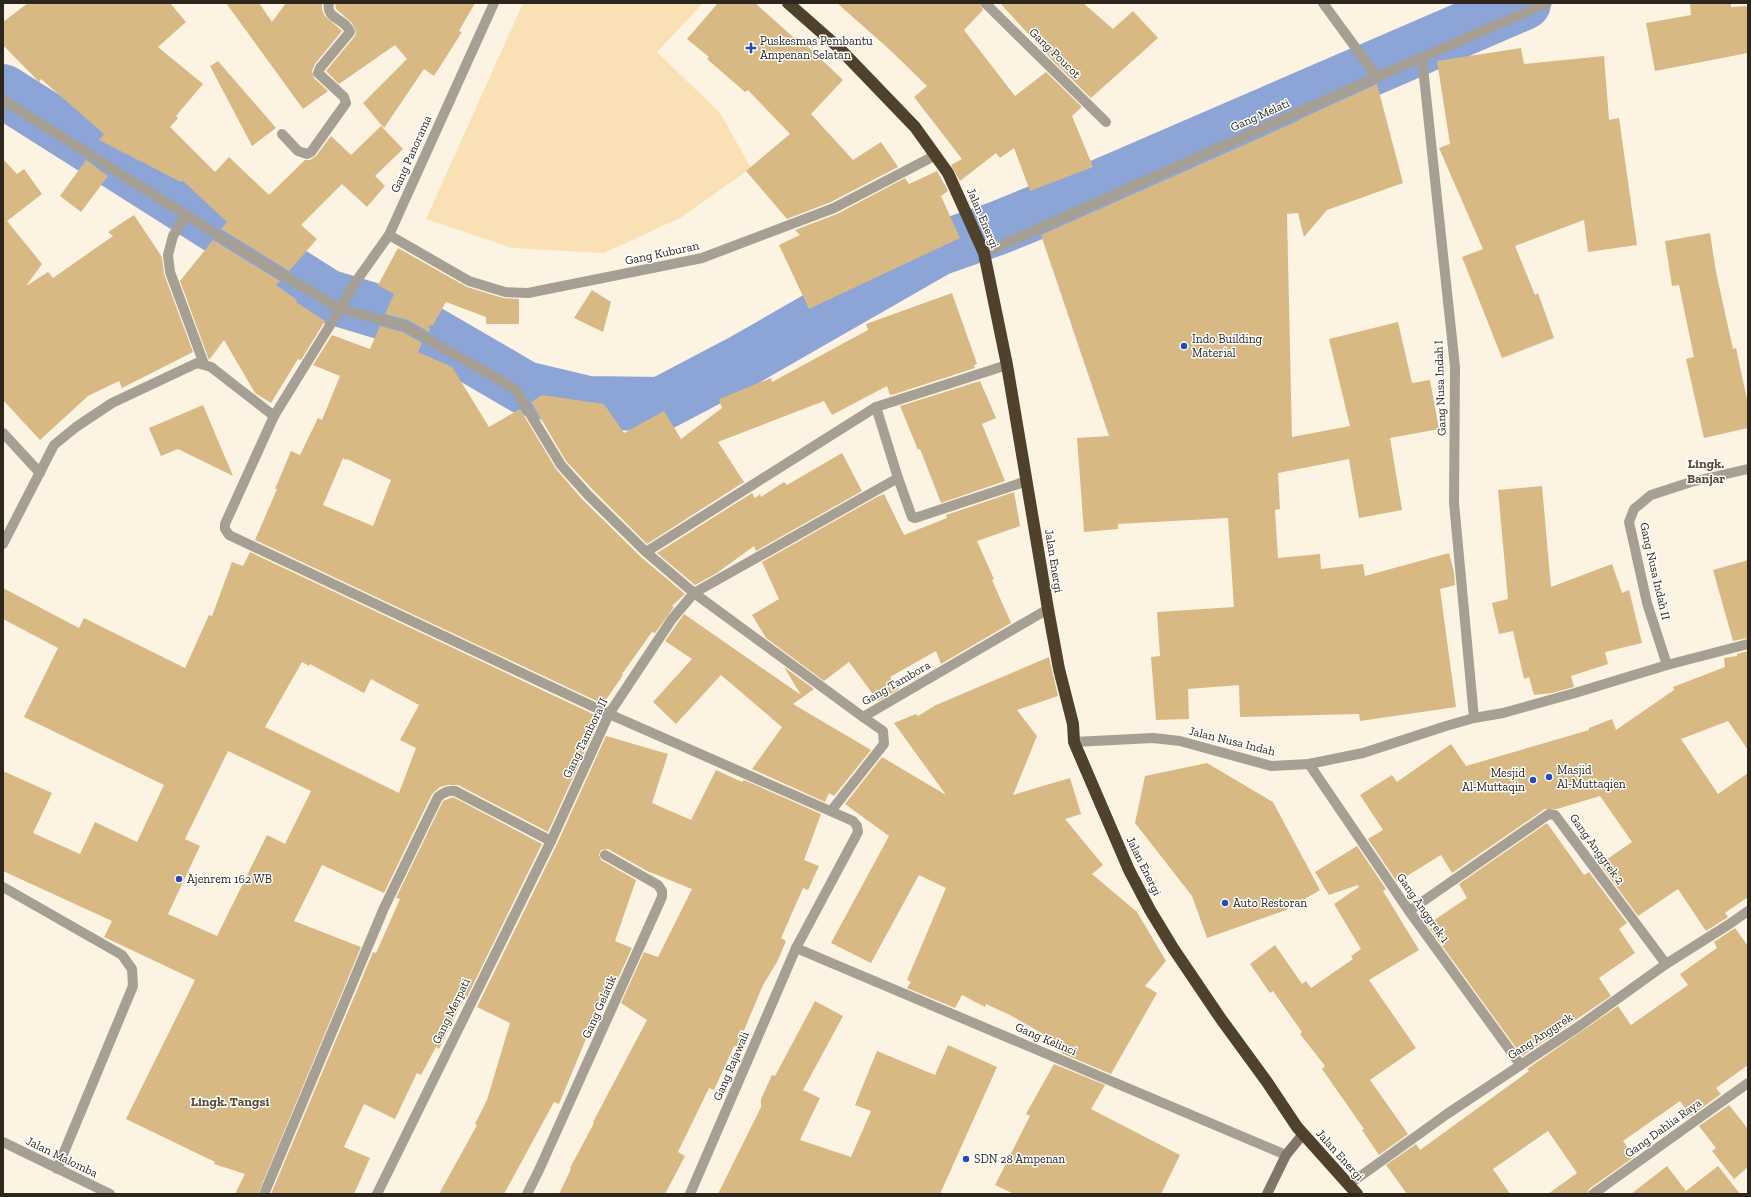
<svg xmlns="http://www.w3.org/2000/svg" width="1751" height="1197" viewBox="0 0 1751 1197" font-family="'Zilla Slab',serif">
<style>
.green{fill:#fae0b5}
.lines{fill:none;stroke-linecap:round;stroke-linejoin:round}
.river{stroke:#8ca4d6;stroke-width:54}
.building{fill:#d8b984;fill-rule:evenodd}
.lane{stroke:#a69f94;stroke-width:10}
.street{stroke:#a69f94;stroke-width:10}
.secondary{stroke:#807667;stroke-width:10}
.highway{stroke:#4f412c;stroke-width:12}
.poi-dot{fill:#244bba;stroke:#fff;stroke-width:1.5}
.labels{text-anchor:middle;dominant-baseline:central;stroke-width:3;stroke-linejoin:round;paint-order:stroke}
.poi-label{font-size:12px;fill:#2c261c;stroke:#fff;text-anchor:start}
.street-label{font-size:12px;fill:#2c261c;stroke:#fff}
.neighbourhood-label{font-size:13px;font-weight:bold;fill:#584b35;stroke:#fff}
</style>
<rect width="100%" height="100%" fill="#fdf3e3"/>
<path class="green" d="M523,3H703L657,52L720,113L751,168L682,217L604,253L512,248L426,219Z"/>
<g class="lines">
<path class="river" d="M3,91L327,296L410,321L525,388L588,403L661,404L741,362L938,249L998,228L1089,191L1524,3"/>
</g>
<g class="building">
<path d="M28,3H170L186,22L158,47L203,84L176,116L178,118L170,127L215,172L229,157L269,195L305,160H310L316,156L331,136L351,155L381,126L403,149L375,176L385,186L367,207L342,184L301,225L317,239L289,271L221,229L227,222L183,181L181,182L99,140L104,134L41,79L39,82L3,45V22Z"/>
<path d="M226,3H259L272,22L286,3H322V10L325,16L342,31L315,64L312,71L314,78L328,91L303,109Z"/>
<path d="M335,3H475L459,31L462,32L434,76L424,69L384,128L363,103L407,59L395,45L339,84L326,71L355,36L356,32L352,23L336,9Z"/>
<path d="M718,3H755L802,45L804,43L843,80L811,114L853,160L881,142L898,167L831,202L787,219L746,171L790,134L748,90L745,92L707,59L709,57L687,39Z"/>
<path d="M837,3H979L983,10L964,30L1015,96L1046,72L1082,107L1072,116L1093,167L1030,191L1014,148L1000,158L996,153L960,181L951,165L962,159L914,97L927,86L889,49Z"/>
<path d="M1000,3H1083L1113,29L1133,11L1158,38L1091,98L1053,61Z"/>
<path d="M1690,3H1731V7L1748,6V53L1655,71L1646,23L1691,15Z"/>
<path d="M1521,48L1524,64L1604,56L1609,120L1619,118L1637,245L1588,252L1584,220L1515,246L1535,295L1538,293L1554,338L1502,358L1462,257L1483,249L1439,148L1450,144L1437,61Z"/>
<path d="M218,61L276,128L252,146L210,66Z"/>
<path d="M1377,84L1403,183L1327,210L1304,237L1298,213L1287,214L1292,437L1350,426L1329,339L1398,322L1412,383L1430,380L1439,429L1390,438L1402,510L1359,518L1349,459L1278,473L1280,509L1275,510L1278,558L1320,554L1321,569L1363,564L1365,576L1449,553L1454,572L1455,585L1440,589L1456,707L1360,721L1359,714L1240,717L1239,685L1188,689L1189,719L1156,720L1151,657L1160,656L1157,612L1234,607L1228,518L1118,524V529L1084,532L1077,438L1109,436L1041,235L1300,120V119Z"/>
<path d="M3,159L17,174L24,169L42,194L7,221L42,264L26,286L48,272L53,278L113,236L108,232L134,215L162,257L164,274L193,352L122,388L119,381L88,396L40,440L3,400Z"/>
<path d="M86,160L108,176L81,212L60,196Z"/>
<path d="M937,171L948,191L941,196L960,238L809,309L779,245L800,235L795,230L837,214L905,178L909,184Z"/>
<path d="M1710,233L1716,272L1733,349L1736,348L1748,404V428L1704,438L1686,359L1694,357L1679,285L1672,286L1665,241Z"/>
<path d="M213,240L280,281L276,285L297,300L296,302L325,321L301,360L298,359L271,403L255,393L224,340L209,360L180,281Z"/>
<path d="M398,248L467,287L503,298L519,299V324H486V317L446,302L433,325L428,326L430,329L429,332L408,320L385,314L394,294L378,285Z"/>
<path d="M592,290L611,302L603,332L574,318Z"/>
<path d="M952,293L977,364L974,365L975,368L895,394L890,395L887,386L832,415L824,401L718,442L744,482L647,544L593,490L566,461L531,402L542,395L604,404L624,433L664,411L681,439L722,408L719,399L771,378L772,382L868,330L866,324Z"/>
<path d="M380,326L403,332L422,343L418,352L452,367L489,427L520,409L556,469L583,500L641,557L685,594L672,606L674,607L655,633L652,632L622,674L623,675L603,704L255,540L277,489H275L291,451L300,455L318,418L322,420L340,376L313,365L332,335L370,349ZM343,458L346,460L347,459L391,480L373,526L323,505Z"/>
<path d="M980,381L996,418L982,424L1005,481L941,503L920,449L918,450L900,406Z"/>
<path d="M203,405L233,476L178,449L161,456L149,428Z"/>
<path d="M842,453L862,491L756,551L754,546L717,573L695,585L657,553L752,493L755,498L760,494L761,497L784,482L787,485Z"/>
<path d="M1542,486L1551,587L1612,564L1622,593L1629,590L1642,643L1605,652L1608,664L1571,676L1574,687L1552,693L1534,695L1529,677L1524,679L1513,631L1499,634L1492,603L1508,599L1498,490Z"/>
<path d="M1014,492L1020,526L977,541L994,579L992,580L1011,623L941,664L936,651L890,677L899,689L878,701L849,662L824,681L766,638L752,615L779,599L762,562L877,497L884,494L904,535L947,518L946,515Z"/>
<path d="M250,552L595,715L590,723L597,725L548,832L458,785H449L440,787L432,794L384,893L322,865L294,921L361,947L258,1194H235L245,1174L214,1164L215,1162L126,1119L195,980L104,937L112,921L3,871V771L52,793L33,833L80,854L95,822L137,842L164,785L24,717L58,648L3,619V588L79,628L84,618L185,668L209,615L212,616L232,562L243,566ZM302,662L309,666L310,664L364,693L371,679L419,705L400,740L416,748L399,793L265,727ZM228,751L311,791L285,844L267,835L217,936L168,914L200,846L185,839Z"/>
<path d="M1748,560V638L1733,641L1713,570Z"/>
<path d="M684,614L801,695L784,667L814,689L793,704L871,750L834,796L829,793L825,802L752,769L782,727L721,675L676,724L653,702L692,659L665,641Z"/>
<path d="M1748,651V750L1728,721L1681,739L1718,794L1748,773V897L1725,913L1728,917L1706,931L1678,889L1638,916L1600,864L1632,842L1600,796L1557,809H1545L1452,873L1441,855L1397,882L1368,839L1383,830L1360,795L1392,775L1397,782L1451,744L1466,766L1589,730V728L1612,719L1616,730L1674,690L1673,687L1725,667L1724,658L1737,656V654Z"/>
<path d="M1049,657L1058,696L1017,710L1037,736L1013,795L1070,778L1081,814L1065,819L1103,865L1092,874L1137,912L1166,961L1145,986L1157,993L1111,1074L1061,1053L1064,1048L1051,1040L1052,1039L1010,1015L986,1004L985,1007L962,995L955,1008L907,988L911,982L907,980L946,888L919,875L871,963L831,943L889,836L845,804L882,757L946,795L894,723L916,714L918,716L936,705Z"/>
<path d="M606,736L668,754L652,803L691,820L716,770L742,782L744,780L821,814L804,860L819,866L808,890L803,888L781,938L786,941L777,962L763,985L737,1047L734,1046L714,1090L709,1088L678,1152L685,1156L665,1194H559L571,1169L570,1168L594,1123L593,1122L647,1020L621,1003L644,952L658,957L692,889L647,871L608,849L601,850L599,855L601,860L636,880L615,941L632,948L610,996L605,993L559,1104L554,1102L504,1194H439L477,1125L475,1124L487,1100L510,1023L477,1007L557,844Z"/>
<path d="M1207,763L1273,802L1320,890L1286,910L1207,938L1192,896L1135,823L1145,776Z"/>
<path d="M453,797L542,844L465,1001L463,1000L439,1049L436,1047L421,1075L417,1073L395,1119L364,1104L344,1147L370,1158L354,1194H271L373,952L376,953L400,899L396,898L443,801Z"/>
<path d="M1547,823L1584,875L1589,872L1627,923L1619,929L1635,953L1599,978L1611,996L1522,1056L1427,925L1467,898L1459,884Z"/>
<path d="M1357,846L1386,889L1383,891L1419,950L1369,980L1416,1048L1370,1080L1408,1134L1379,1155L1362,1130L1364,1129L1322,1069L1325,1066L1300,1034L1302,1032L1273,991L1270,993L1250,964L1275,945L1302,984L1306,981L1311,988L1353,959L1351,956L1361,949L1334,904L1359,887L1358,885L1329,895L1315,872Z"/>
<path d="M1735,928L1748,946V1065L1716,1088L1721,1094L1691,1116L1680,1101L1623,1141L1634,1157L1589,1189L1587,1194H1548L1577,1173L1548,1131L1493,1169L1510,1194H1407L1386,1165L1416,1144L1420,1150L1529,1071L1527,1069L1618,1006L1631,1025L1688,985L1680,974L1717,948L1714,942Z"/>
<path d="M815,1001L843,1016L803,1090L820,1098L800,1140L851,1157L871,1111L855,1105L877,1051L935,1075L948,1045L997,1067L940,1194H718L761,1107V1099L772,1075L775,1076Z"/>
<path d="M1054,1064L1105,1085L1091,1109L1180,1155L1161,1194H1014L995,1185L1030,1116L1026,1114Z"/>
<path d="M1729,1105L1748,1129V1167L1734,1179L1712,1151L1716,1148L1699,1126Z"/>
<path d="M1667,1166L1686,1191L1718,1166L1740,1194H1631Z"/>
</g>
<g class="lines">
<path class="lane" d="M3,887L122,955L132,969L133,986L57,1169"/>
<g class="street">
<path d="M494,3L389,235L352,287L340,309L405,326L515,389L561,465L588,495L646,552L694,593L863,717"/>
<path d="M985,3L1106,122"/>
<path d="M1323,3L1377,77"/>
<path d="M1422,58L1455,367L1454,503L1474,718"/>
<path d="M3,100L248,254L340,309L274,416"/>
<path d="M282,134L298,151L307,154L311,152L346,103L344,97L318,73L320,68L350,32C346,19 325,19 329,3"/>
<path d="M186,215L173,236L168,255L170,272L204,364"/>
<path d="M389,235L469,281L505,292L528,293L702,258L834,208L934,156"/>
<path d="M984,253L1377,77L1547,3"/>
<path d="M876,407L898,478L912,517L915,518L1027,481"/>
<path d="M3,433L40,473"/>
<path d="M3,544L54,445L76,427L112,403L197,363L211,367L274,416L225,524V529L229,535L609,714L853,821L857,826L858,832L796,948L690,1194"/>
<path d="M646,552L876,407L1007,365"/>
<path d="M1667,665L1748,644"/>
<path d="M1074,742L1153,738L1180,741L1271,766L1309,764L1363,753L1446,726L1474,718L1503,713L1575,693L1667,665L1647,603L1629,522L1634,509L1651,495L1691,482L1748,469"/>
<path d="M1309,764L1409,911L1520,1064"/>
<path d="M831,811L884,744L883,731L863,717L1048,609"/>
<path d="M1409,911L1549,814L1555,815L1666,964"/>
<path d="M796,948L1286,1155"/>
<path d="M3,1142L110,1194"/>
<path d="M1348,1185L1447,1114L1578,1027L1666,964L1728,925L1748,911"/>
<path d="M264,1194L384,908L438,797C443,793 448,790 455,791L551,841"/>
<path d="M377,1194L551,841L609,714L672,619L694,593L898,478"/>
<path d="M527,1194L539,1170L662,897V891L658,885L605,855"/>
<path d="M1593,1194L1748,1083"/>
</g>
<path class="secondary" d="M1267,1194L1286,1155L1303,1134"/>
<path class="highway" d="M788,3L838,47L915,127L948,173L984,253L1007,365L1048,609L1059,669L1073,724L1074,742L1129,870L1150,910L1173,948L1221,1019L1267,1082L1297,1127L1357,1194"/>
</g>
<g class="poi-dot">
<path d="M749 42h4v4h4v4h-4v4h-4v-4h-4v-4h4z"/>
<circle cx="1184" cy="346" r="4"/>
<circle cx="1549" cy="777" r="4"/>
<circle cx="1533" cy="780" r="4"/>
<circle cx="179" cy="879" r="4"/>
<circle cx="1225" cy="903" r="4"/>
<circle cx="966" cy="1159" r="4"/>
</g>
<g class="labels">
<g class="poi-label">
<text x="760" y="41">Puskesmas Pembantu<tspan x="760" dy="14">Ampenan Selatan</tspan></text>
<text x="1192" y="339">Indo Building<tspan x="1192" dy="14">Material</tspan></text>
<text x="1557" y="770">Masjid<tspan x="1557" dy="14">Al-Muttaqien</tspan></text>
<text x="1525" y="773" text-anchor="end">Mesjid<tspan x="1525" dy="14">Al-Muttaqin</tspan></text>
<text x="187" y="879">Ajenrem 162 WB</text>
<text x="1233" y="903">Auto Restoran</text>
<text x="974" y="1159">SDN 28 Ampenan</text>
</g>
<g class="street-label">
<text transform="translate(1055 53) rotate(44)">Gang Poucot</text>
<text transform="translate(1260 115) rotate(-24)">Gang Melati</text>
<text transform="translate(411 154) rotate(-66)">Gang Panorama</text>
<text transform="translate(983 218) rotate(67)">Jalan Energi</text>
<text transform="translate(662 253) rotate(-12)">Gang Kuburan</text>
<text transform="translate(1440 388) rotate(-92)">Gang Nusa Indah I</text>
<text transform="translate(1054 561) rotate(81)">Jalan Energi</text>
<text transform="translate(1655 571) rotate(77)">Gang Nusa Indah II</text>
<text transform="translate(896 683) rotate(-30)">Gang Tambora</text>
<text transform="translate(585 738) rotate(-64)">Gang Tambora II</text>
<text transform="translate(1232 741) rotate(14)">Jalan Nusa Indah</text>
<text transform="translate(1597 849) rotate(54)">Gang Anggrek 2</text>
<text transform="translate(1144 866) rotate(64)">Jalan Energi</text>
<text transform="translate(1423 908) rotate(55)">Gang Anggrek 1</text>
<text transform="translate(599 1007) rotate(-66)">Gang Gelatik</text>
<text transform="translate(451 1011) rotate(-64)">Gang Merpati</text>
<text transform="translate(1540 1036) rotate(-33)">Gang Anggrek</text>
<text transform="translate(1046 1039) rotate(23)">Gang Kelinci</text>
<text transform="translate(731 1066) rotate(-67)">Gang Rajawali</text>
<text transform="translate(1663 1128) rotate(-36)">Gang Dahlia Raya</text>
<text transform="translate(1340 1155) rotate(48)">Jalan Energi</text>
<text transform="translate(62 1157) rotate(26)">Jalan Malomba</text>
</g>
<g class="neighbourhood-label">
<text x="1706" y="463">Lingk.<tspan x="1706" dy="15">Banjar</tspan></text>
<text x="230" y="1101">Lingk. Tangsi</text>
</g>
</g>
<rect width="1751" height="1197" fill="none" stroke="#2c261c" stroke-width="8"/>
</svg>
